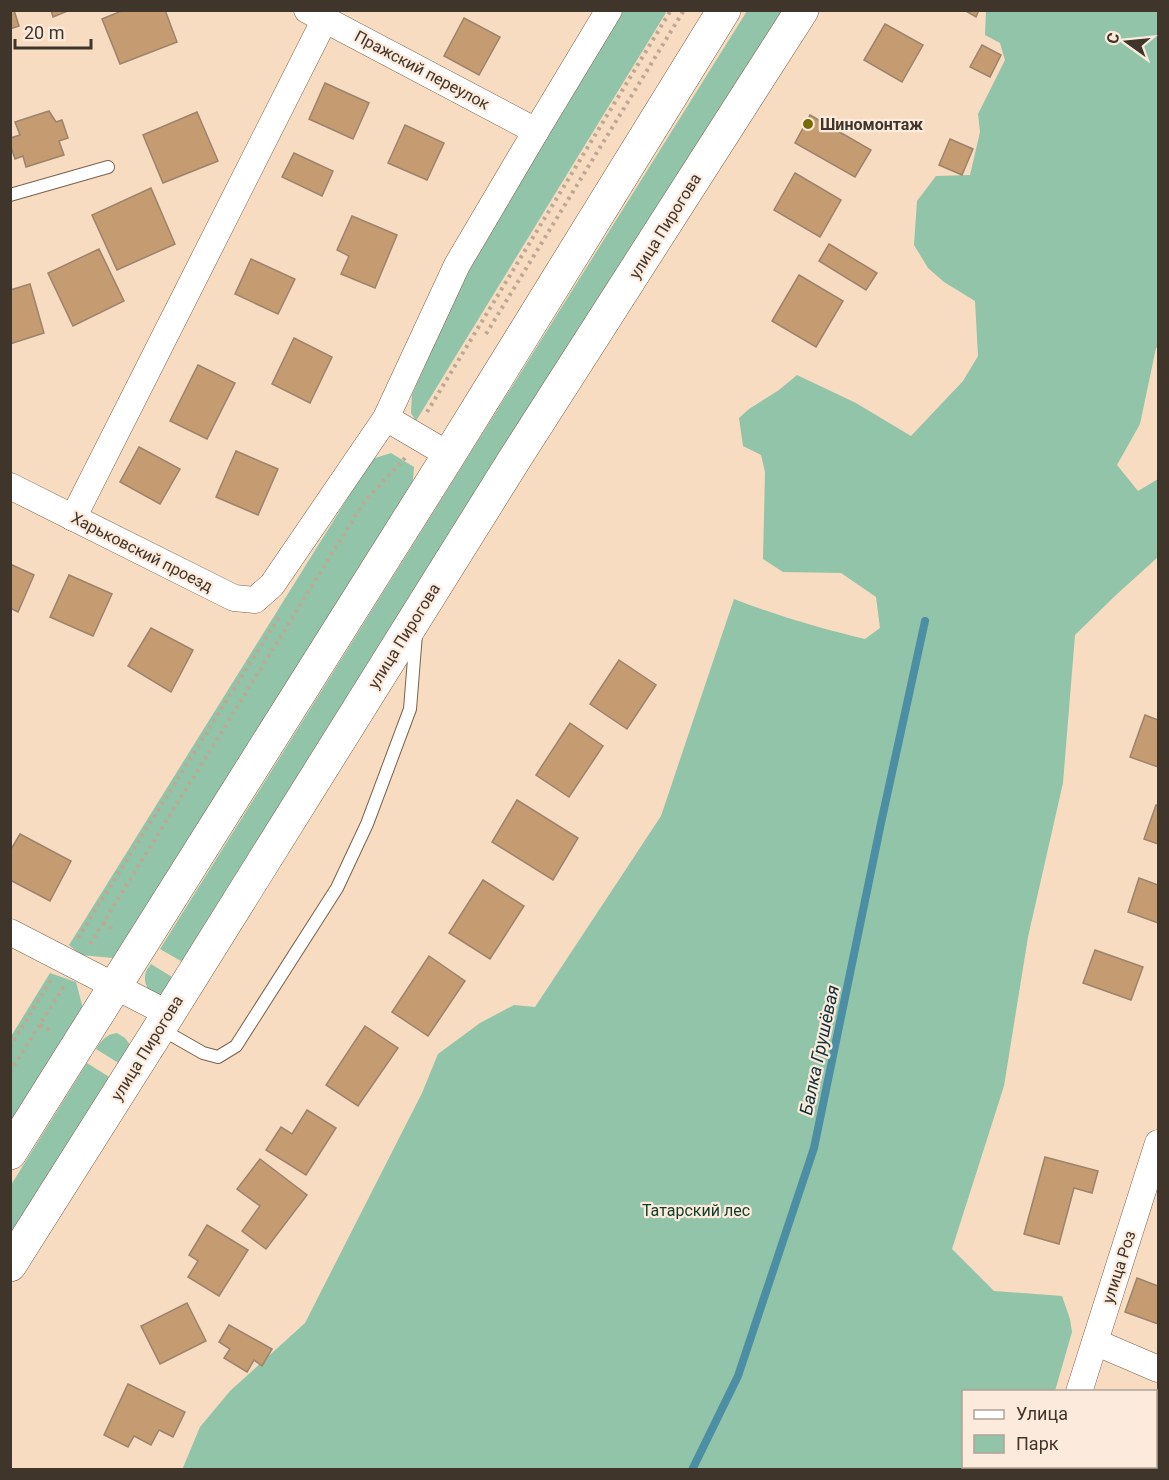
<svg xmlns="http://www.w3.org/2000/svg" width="1169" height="1480" viewBox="0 0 1169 1480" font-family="Roboto,sans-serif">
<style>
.green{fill:#92c4a9}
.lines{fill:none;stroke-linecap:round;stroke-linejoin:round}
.stream{stroke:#4c8fa4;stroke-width:8}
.building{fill:#c59b72;stroke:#9c836b;stroke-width:1.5}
.lane-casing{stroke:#79614a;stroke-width:14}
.street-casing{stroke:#79614a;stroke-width:27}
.secondary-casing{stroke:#79614a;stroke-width:34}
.path{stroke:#bea893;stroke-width:4;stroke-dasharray:3 4.5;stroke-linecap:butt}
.lane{stroke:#fff;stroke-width:12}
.street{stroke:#fff;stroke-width:26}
.secondary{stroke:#fff;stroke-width:33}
.poi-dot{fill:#796b03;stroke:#fcebdc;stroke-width:2}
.labels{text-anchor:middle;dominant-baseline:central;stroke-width:4.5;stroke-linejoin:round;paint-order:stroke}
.street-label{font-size:16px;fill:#40352b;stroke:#fcebdc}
.poi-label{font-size:16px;font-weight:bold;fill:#40352b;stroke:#fcebdc;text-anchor:start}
.park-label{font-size:16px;fill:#0e3d29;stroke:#fcebdc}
.water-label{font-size:18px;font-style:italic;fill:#0e3039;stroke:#fcebdc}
</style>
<rect width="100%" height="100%" fill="#f7dcc2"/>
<g class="green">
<path d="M621,11H667L416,421L411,413L412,395L469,264Z"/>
<path d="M747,11H782L186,964L160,949Z"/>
<path d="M986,11H1158V347L1156,348L1140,424L1117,465L1138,491L1158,479V557L1116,595L1075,635L1063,783L1028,937L1004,1086L952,1249L994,1291L1062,1296L1070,1319L1072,1332L1055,1391L964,1392V1466L1031,1467L1030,1469L182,1470L200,1427L230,1391L305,1323L422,1093L438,1054L480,1023L514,1005L535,1007L661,816L734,599C778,616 819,628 865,639L880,628L876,597L841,573L783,572L763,559L765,472L761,455L743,446L739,418L749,409L779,390L797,375L856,403L911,436L963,381L978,356L975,301L944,282L928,268L914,245L917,201L936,176L970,175L980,132L978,114L1005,60L1000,43L985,35Z"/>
<path d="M391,453L414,467L412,494L123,959L81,955L69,945L372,459Z"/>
<path d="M151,964L177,980C173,985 168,992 163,994C150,999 142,983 146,972C146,970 150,966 151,964Z"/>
<path d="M50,973L76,982L86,1020L10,1140V1038Z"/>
<path d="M117,1033L125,1038L131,1046L125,1067L96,1049C101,1041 106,1034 117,1033Z"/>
<path d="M87,1063L114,1080L11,1247V1185Z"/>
</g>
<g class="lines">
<path class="stream" d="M692,1470L738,1376L814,1148L881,823L925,621"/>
</g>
<g class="building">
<path d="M10,10H14L19,26L10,29Z"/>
<path d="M51,10H70L53,17Z"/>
<path d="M124,10H165L177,42L120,64L102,19Z"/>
<path d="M964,10H979L976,17Z"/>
<path d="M464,18L500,37L479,75L444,56Z"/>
<path d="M885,24L923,45L902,82L864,60Z"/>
<path d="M982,45L1001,55L990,77L970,67Z"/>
<path d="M325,83L369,103L353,139L309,119Z"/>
<path d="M49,111L56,122L62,120L68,138L59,141L64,155L26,167L23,156L15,159L10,144V138L20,135L15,122Z"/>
<path d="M197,112L218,161L163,183L143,135Z"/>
<path d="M810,115L871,150L855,177L795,143Z"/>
<path d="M405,125L444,143L427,180L388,163Z"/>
<path d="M950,139L973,149L962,175L939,165Z"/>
<path d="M294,153L333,171L322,196L282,177Z"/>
<path d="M795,173L841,200L820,237L774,210Z"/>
<path d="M151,188L175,244L117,270L92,215Z"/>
<path d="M352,216L397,235L375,288L341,274L349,256L337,250Z"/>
<path d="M829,244L877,273L866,290L819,261Z"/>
<path d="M99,249L124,301L73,326L48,273Z"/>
<path d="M251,259L295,279L278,314L235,294Z"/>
<path d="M799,275L843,301L816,347L772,321Z"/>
<path d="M30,284L44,333L10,344V290Z"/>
<path d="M294,338L332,357L310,403L272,384Z"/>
<path d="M198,365L235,383L207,439L170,421Z"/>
<path d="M139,447L180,469L160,504L120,482Z"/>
<path d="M236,451L278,469L258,515L216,497Z"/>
<path d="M10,564L34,575L18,612L10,608Z"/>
<path d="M69,575L112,594L93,636L50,617Z"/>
<path d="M151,628L193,650L171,692L128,666Z"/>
<path d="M619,660L656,685L627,729L590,704Z"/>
<path d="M1145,715L1158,720V767L1130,757Z"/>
<path d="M570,723L603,746L569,797L536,775Z"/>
<path d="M517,800L578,838L553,880L492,842Z"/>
<path d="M1156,805L1158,806V844L1144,839Z"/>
<path d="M20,834L71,861L50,901L10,880V851Z"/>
<path d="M1139,878L1158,885V923L1128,912Z"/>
<path d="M483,880L524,906L490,959L449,933Z"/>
<path d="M1095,950L1143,967L1131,1000L1083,983Z"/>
<path d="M429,956L465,981L428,1036L392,1012Z"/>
<path d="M365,1026L398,1048L358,1106L326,1085Z"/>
<path d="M307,1110L336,1128L306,1175L266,1150L281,1127L292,1134Z"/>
<path d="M1045,1157L1098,1171L1092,1193L1074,1188L1059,1244L1024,1234Z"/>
<path d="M260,1159L307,1195L266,1249L242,1231L260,1206L237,1189Z"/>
<path d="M207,1225L248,1250L219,1296L188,1277L198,1261L189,1255Z"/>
<path d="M1137,1278L1158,1286V1324L1125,1312Z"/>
<path d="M187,1303L206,1341L160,1364L141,1326Z"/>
<path d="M229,1325L272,1349L262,1366L254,1360L247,1372L224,1358L230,1349L219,1342Z"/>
<path d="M128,1384L185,1412L173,1437L159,1430L151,1445L134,1436L128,1447L104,1435Z"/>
<path d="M1156,1437L1158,1438V1470H1115L1108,1466H1156Z"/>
</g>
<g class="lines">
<g class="lane-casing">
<g id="lane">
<path d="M10,195L108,167"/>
<path d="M161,1029L203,1053L218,1057L236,1046L337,888L367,824L410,709L416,634"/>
</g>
</g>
<g class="street-casing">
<g id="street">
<path d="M307,10L536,131"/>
<path d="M386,418L449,455"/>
<path d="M10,486L234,598L255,600L272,585L386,418L457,265L536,131L609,10"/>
<path d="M73,518L325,19"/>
<path d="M10,932L169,1014"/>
<path d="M1095,1342L1158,1369"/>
<path d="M1079,1392L1158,1143"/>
<path d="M1053,1470L1054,1466"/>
</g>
</g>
<g class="secondary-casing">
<g id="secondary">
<path d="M10,1153L449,455L724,10"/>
<path d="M10,1265L159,1029L514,460L802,10"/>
</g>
</g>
<g class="path">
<path d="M486,334L684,10"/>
<path d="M427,412L671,10"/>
<path d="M103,923L116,931"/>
<path d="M78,938L281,614"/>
<path d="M90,944L364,502L405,458"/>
<path d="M40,1025L52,1032"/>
<path d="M10,1047L51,980"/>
<path d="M10,1072L64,986"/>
</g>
<use href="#lane" class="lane"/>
<use href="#street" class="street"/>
<use href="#secondary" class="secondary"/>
</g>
<circle class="poi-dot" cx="808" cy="124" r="6"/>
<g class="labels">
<g class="street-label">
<text transform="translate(422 70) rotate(28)">Пражский переулок</text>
<text transform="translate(665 226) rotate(-58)">улица Пирогова</text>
<text transform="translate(142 552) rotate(27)">Харьковский проезд</text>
<text transform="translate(404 636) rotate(-58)">улица Пирогова</text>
<text transform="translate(147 1048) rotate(-58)">улица Пирогова</text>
<text transform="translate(1119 1267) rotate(-72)">улица Роз</text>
</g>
<g class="poi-label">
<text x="820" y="124">Шиномонтаж</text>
</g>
<g class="park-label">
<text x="696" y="1210">Татарский лес</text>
</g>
<g class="water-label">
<text transform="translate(819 1050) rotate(-78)">Балка Грушёвая</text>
</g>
</g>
<rect width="1169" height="1480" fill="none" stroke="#40352b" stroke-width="24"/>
<rect x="962" y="1390" width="195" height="78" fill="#fcebdc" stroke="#b1a295" stroke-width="1.5"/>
<rect x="974" y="1410" width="30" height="9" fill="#ffffff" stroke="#b1a295" stroke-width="1.5"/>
<text x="1016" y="1420" font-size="18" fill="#40352b">Улица</text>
<rect x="974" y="1435" width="30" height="18" fill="#92c4a9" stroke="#b1a295" stroke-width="1.5"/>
<text x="1016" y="1450" font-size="18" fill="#40352b">Парк</text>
<g transform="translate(1127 42) rotate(285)" stroke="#fcebdc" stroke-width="4.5" paint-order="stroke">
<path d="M0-4.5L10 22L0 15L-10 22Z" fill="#40352b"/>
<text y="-9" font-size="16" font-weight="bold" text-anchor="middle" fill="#40352b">С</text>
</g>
<path d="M15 39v9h76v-9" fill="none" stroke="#40352b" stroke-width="3"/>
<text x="24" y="39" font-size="18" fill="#40352b" stroke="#fcebdc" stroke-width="4.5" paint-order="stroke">20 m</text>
</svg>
